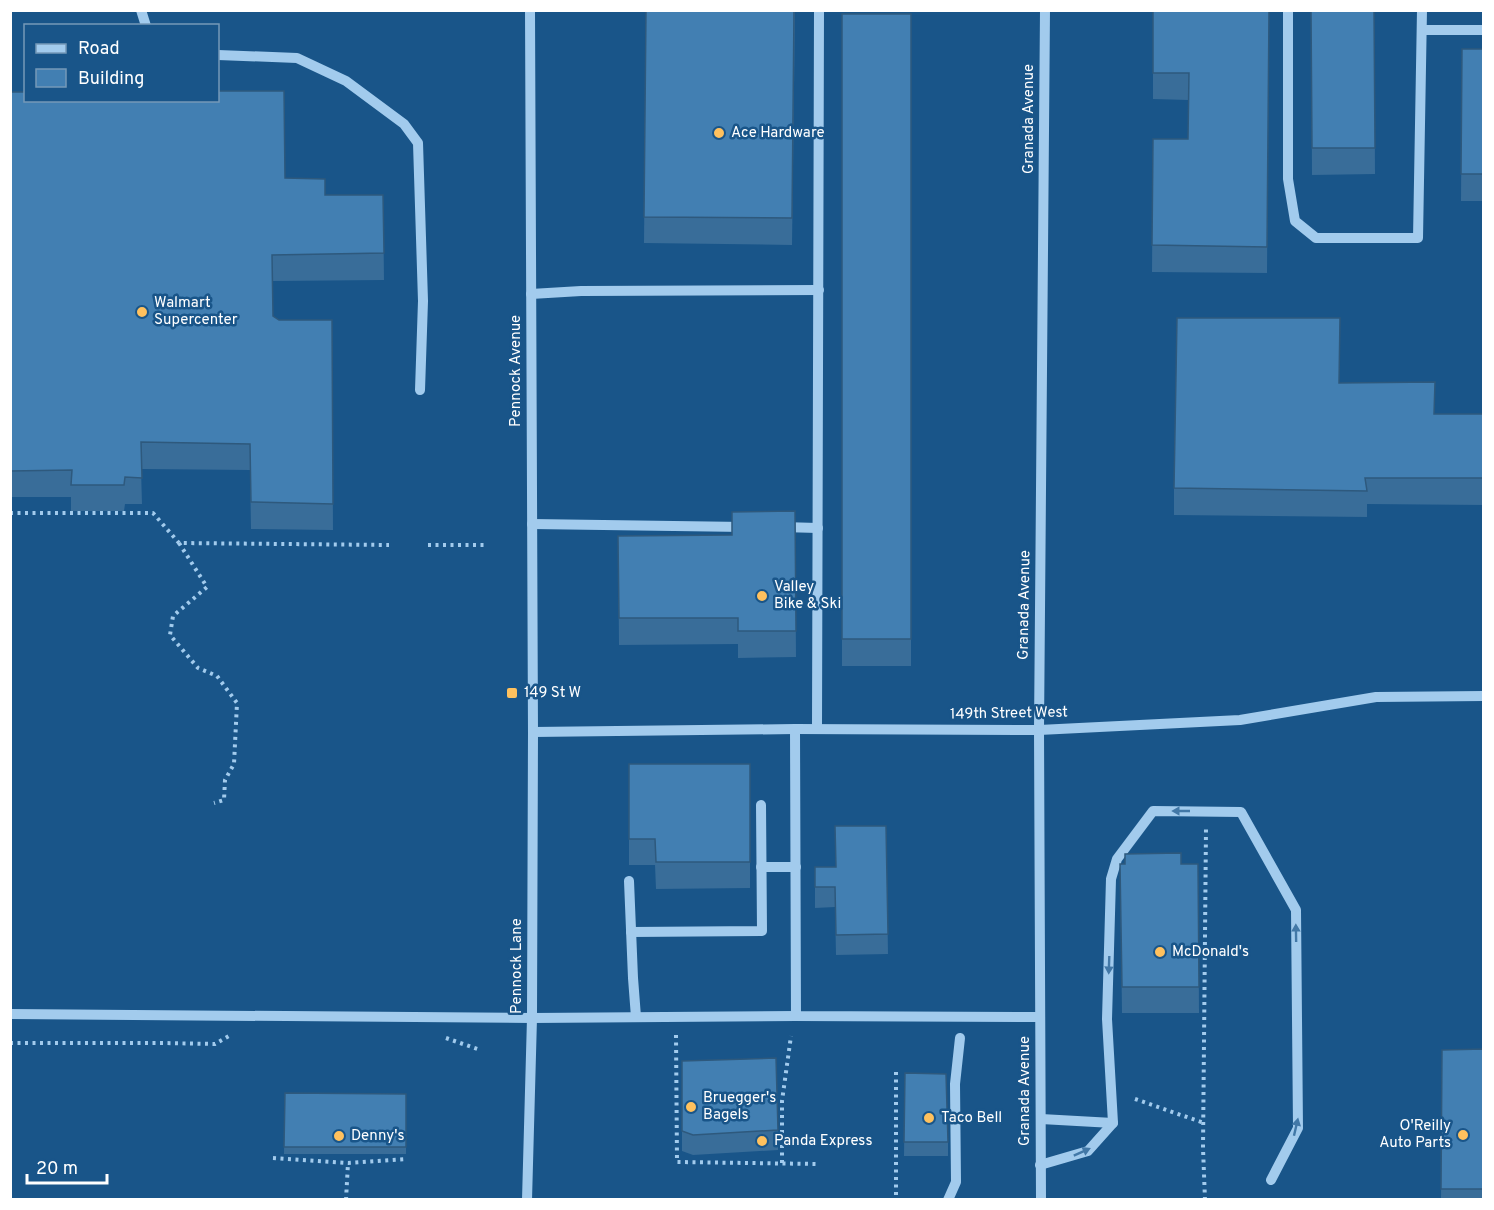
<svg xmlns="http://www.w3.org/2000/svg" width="1494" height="1210" viewBox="0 0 1494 1210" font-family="Overpass,sans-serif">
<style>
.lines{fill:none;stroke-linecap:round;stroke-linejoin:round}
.path{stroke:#a2cbed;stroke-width:4;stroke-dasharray:3 4.5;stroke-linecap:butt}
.minor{stroke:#a2cbed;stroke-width:10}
.wall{fill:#396d99}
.building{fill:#427fb2;stroke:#2e597d;stroke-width:1.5}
.oneway{fill:#4278a7}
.poi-dot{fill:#ffc15e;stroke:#195589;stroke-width:2}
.labels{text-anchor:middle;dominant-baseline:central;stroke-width:5;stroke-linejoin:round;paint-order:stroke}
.street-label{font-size:15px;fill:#fff;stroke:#195589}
.poi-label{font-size:15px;fill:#fff;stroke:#195589;text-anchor:start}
</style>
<rect width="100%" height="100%" fill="#195589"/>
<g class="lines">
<g class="path">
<path d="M10,513H153L179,543L389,545"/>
<path d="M179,543L207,587L173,616L170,635L198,668L217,676L237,703L234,764L225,780L224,800L214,803"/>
<path d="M428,545H486"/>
<path d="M676,1035L677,1162L817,1164"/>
<path d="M446,1038L480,1050"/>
<path d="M10,1043H163L215,1044L229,1036"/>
<path d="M896,1072V1200"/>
<path d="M1135,1099L1204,1123"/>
<path d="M273,1158L348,1163L407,1159"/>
<path d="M782,1163V1101L791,1036"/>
<path d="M346,1200L348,1163"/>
<path d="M1205,1200L1203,1148L1206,828"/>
</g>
<g class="minor">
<path d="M141,10L146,26"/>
<path d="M1288,10V179L1295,221L1316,238H1418L1422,10"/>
<path d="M1422,30H1484"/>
<path d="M218,55L297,58L346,81L404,124L418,143L423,301L420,390"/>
<path d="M531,294L581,291L819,290"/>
<path d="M532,524L745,527"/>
<path d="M782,527L818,528"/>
<path d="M795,729L796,1016L1040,1017"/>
<path d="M817,729L819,10"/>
<path d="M533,732L795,729L1039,730L1240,720L1376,697L1484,696"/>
<path d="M761,867H796"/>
<path d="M629,881L633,978L636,1017"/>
<path d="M631,932L762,931L761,805"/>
<path d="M10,1014L532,1018L796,1016"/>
<path d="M1041,1119L1113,1123"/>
<path d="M1040,1165L1088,1151L1113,1123L1107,1019L1111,879L1117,859L1153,811L1241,812L1296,910L1298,1128L1271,1180"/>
<path d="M527,1200L532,1018L533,732L530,10"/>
<path d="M948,1200L956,1182L955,1084L960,1038"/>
<path d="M1041,1200L1039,730L1045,10"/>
</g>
</g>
<g class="wall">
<path d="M646,10H795L792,245L644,243Z"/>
<path d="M1153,10H1269L1267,273L1152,272L1153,139H1188V100L1153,99Z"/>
<path d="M1311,10H1374L1375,174L1312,175Z"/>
<rect x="842" y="14" width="69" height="652"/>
<path d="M1462,49H1484V201H1461Z"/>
<path d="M10,92L285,178L325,195H383L384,280L273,281V316L279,320H332L333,530L251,529L250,470L141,469L142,504H125L124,511H71V497H10Z"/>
<path d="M1339,383L1435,414H1484V505L1367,504V517L1174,515V488Z"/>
<path d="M795,511L796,657L738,658V644L619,645L618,536L732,535Z"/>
<path d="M629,764H750V888L656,889L655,865H629Z"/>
<path d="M886,826L888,954L836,955L835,907L815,908V867H835Z"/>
<path d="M1120,864H1198L1199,1013H1122Z"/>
<path d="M1484,1049V1200H1441L1442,1050Z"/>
<path d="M682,1061L778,1130V1150L693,1155L682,1151Z"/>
<path d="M905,1073L948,1142V1156H904Z"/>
<path d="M285,1093L406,1094V1154H284Z"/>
</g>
<g class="building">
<path d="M646,10H794L792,218L644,217Z"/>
<path d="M1153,10H1269L1267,247L1152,245L1153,139H1188L1189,73H1153Z"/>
<path d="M1311,10H1374L1375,148H1312Z"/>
<rect x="842" y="14" width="69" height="625"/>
<path d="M1462,49H1484V174H1461Z"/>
<path d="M218,91H284L285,178L325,179V195H383L384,253L272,255L273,316L279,320H332L333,504L251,502L250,444L141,442L142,478L125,477L124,485H71L72,470L10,471V92H26V100H218Z"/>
<path d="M1177,318H1340L1339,383L1435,382L1434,414H1484V478H1365L1367,491L1174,488Z"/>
<path d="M795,511L796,631H738V618H619L618,536L732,535V512Z"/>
<path d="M629,764H750V862H656L655,839H629Z"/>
<path d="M835,826H886L888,934L836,935L835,887H815V867H836Z"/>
<path d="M1181,853V864H1198L1199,987H1122L1120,864H1125V854Z"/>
<path d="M1484,1049V1189H1441L1442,1050Z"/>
<path d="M776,1058L778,1130L693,1135L682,1131V1061Z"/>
<path d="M905,1073L946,1074L948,1142H904Z"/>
<path d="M285,1093L406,1094V1147H284Z"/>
</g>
<defs><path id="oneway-solid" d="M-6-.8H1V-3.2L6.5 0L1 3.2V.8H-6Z" transform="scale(1.5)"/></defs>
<g class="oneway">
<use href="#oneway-solid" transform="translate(1181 811) rotate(-180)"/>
<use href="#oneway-solid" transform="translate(1296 933) rotate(-91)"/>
<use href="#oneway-solid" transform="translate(1109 965) rotate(92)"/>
<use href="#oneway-solid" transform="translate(1296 1127) rotate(-77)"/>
<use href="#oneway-solid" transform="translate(1082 1152) rotate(-24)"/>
</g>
<g class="poi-dot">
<circle cx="719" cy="133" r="6"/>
<circle cx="142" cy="312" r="6"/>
<circle cx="762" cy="596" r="6"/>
<rect x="506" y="687" width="12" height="12" rx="3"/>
<circle cx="1160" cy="952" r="6"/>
<circle cx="691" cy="1107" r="6"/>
<circle cx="929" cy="1118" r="6"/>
<circle cx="1463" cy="1135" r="6"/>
<circle cx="339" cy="1136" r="6"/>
<circle cx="762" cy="1141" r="6"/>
</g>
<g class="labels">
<g class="street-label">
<text transform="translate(1029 119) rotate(-90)">Granada Avenue</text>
<text transform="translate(516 371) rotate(-90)">Pennock Avenue</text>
<text transform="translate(1025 605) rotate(-89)">Granada Avenue</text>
<text transform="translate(1009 714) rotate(-1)">149th Street West</text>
<text transform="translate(517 966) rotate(-90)">Pennock Lane</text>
<text transform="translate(1025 1091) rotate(-90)">Granada Avenue</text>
</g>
<g class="poi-label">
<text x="731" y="133">Ace Hardware</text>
<text x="154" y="303">Walmart<tspan x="154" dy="17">Supercenter</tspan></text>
<text x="774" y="587">Valley<tspan x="774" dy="17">Bike &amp; Ski</tspan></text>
<text x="524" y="693">149 St W</text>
<text x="1172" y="952">McDonald's</text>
<text x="703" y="1098">Bruegger's<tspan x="703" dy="17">Bagels</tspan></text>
<text x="941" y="1118">Taco Bell</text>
<text x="1451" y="1126" text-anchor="end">O'Reilly<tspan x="1451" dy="17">Auto Parts</tspan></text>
<text x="351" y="1136">Denny's</text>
<text x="774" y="1141">Panda Express</text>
</g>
</g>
<rect width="1494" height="1210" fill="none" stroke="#ffffff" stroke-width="24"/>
<rect x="24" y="24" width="195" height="78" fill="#195589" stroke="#7599b8" stroke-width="1.5"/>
<rect x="36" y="44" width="30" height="9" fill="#a2cbed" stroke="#7599b8" stroke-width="1.5"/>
<text x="78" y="54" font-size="18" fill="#ffffff">Road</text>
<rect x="36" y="69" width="30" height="18" fill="#427fb2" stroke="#7599b8" stroke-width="1.5"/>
<text x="78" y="84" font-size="18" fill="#ffffff">Building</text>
<path d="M27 1174v9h80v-9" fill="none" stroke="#ffffff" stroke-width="3"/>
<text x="36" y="1174" font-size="18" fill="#ffffff" stroke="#195589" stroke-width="4.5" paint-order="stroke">20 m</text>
</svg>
